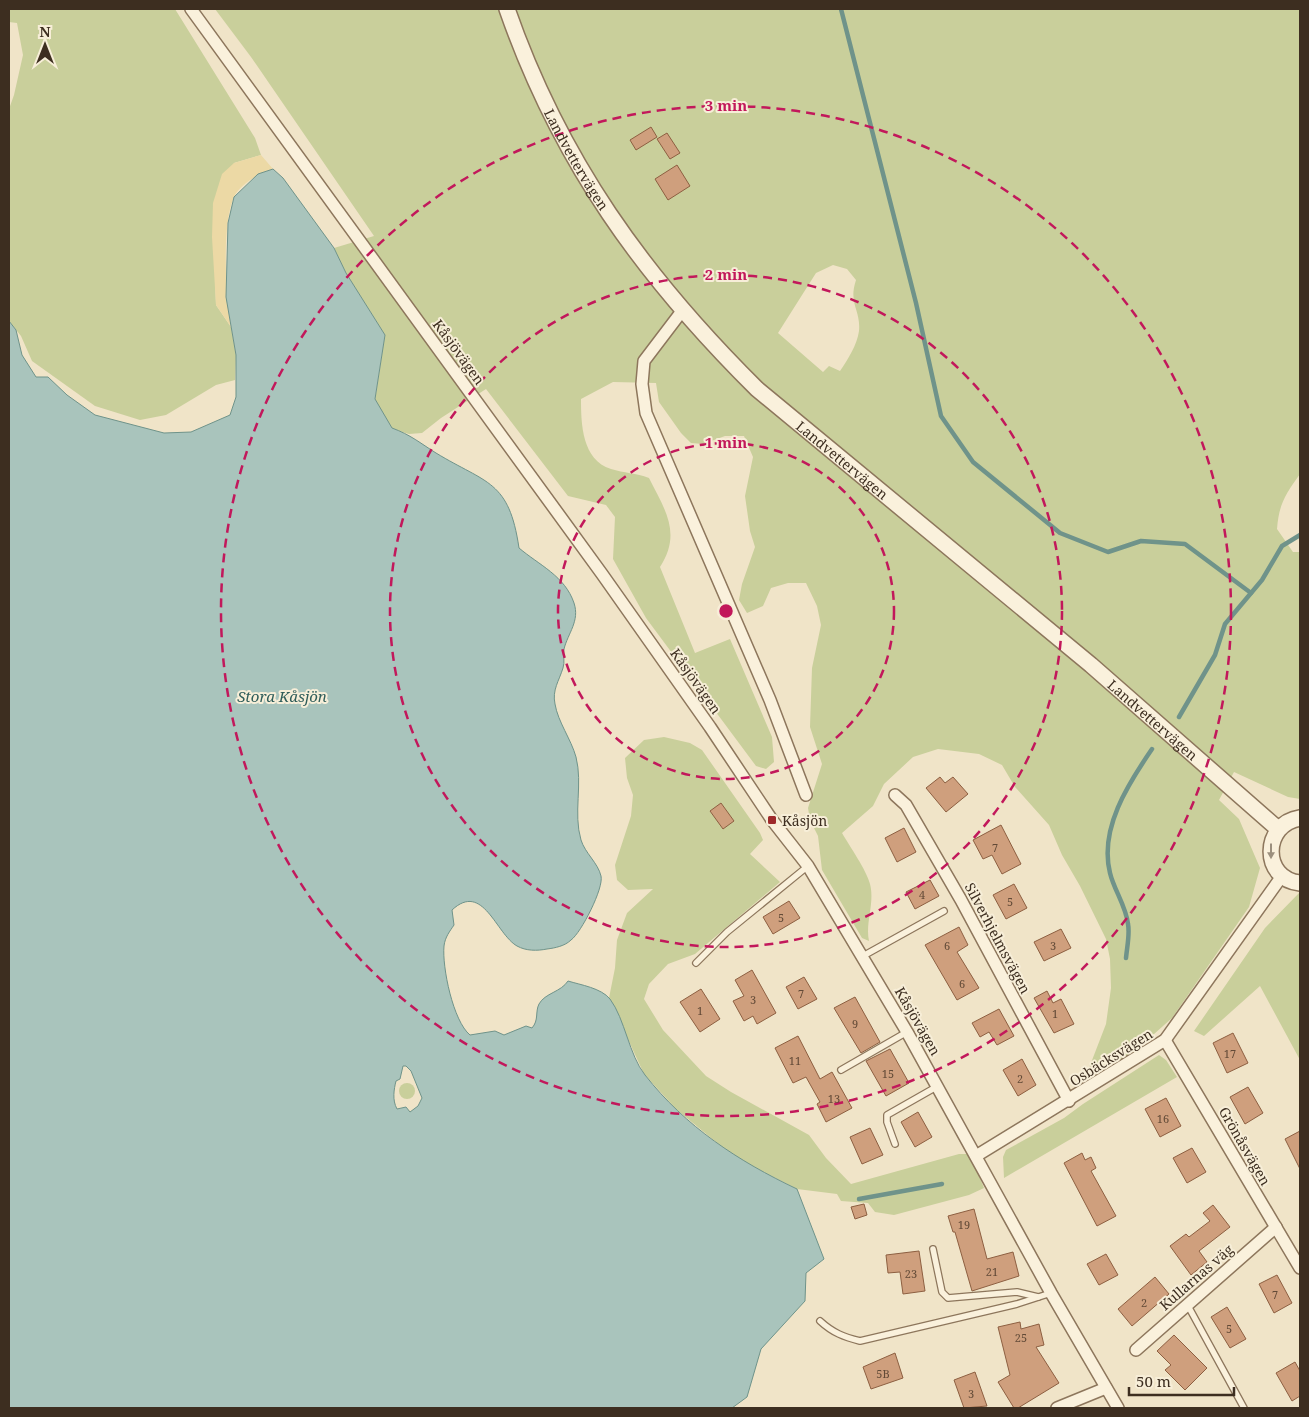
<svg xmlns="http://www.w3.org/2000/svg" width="1309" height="1417" viewBox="0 0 1309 1417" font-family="'Noto Serif',serif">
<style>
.green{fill:#c9cf9b;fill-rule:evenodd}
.sand{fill:#ecd9a5}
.water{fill:#a9c4bc;stroke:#6f938a;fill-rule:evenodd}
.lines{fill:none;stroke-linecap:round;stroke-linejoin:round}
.stream{stroke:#6f938a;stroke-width:4.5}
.building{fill:#cf9f7d;stroke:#8d5f41}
.service-casing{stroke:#8d765c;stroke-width:8}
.minor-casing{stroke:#8d765c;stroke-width:14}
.tertiary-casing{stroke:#8d765c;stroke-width:18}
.service{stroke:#faf1dc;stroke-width:5.5}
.minor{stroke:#faf1dc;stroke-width:11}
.tertiary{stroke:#faf1dc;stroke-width:15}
.oneway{fill:#9c907e}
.ring{fill:none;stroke:#c2185b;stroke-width:2.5;stroke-dasharray:9 6}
.poi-dot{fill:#9e2a2b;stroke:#f7eed8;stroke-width:2}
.labels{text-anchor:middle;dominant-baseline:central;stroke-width:4;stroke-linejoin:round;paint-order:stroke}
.number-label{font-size:11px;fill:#624a37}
.street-label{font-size:14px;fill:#3d2e20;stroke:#f7eed8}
.poi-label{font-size:14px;fill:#3d2e20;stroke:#f7eed8;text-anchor:start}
.water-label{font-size:15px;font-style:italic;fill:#2f5d5a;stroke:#f7eed8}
.centre{fill:#c2185b;stroke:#f7eed8;stroke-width:2.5}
.ring-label{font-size:15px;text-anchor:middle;font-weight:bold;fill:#c2185b;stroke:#f7eed8;stroke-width:4;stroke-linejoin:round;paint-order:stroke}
</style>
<rect width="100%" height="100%" fill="#f0e4c8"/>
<g class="green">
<path d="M9,9H175L255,138L261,155L234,163L215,278L216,305L231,327L236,355L235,380L216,385L166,415L140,420L95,406L32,361L21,336L9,321V109L14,95L23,55L17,23L9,22Z"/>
<path d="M215,9H1300V474C1285,495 1279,504 1277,529L1293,552H1300V799L1288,797L1234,772L1219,800L1239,819L1260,868L1249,907L1172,1018L1135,1051L1084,1081L1106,1024L1111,988L1110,959L1106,939L1080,886L1062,855L1049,825L1015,787L1002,765L979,754L938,749L913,757L884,784L873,806L842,833C850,847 866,869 870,884C875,903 865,923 869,941L862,938L822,870L818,836L810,820L808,808L822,764L810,727L812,668L821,625L817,606L806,583H788L771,588L763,606L747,613L739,600L742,584L755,547L750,531L745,496L753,457L744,436H725L703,444L691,443L681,433L659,402L656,383L613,382L581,399C581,424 582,460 611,469C624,473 636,473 649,478C665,510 682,533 660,567L695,653L730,639L772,737L774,762L766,769L756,766L646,618L613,559L615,517L606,505L568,496L486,389L441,418L422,433L409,434L392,429L375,400L385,335L346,273L334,248L374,236L251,57ZM833,265L847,269L856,280C848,304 861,310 859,331C857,345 848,359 840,371L829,366L823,372L778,333L816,273Z"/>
<path d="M664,737L690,743L702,750L760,833L763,840L750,854L780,882L695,954L668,964L649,984L644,999L663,1030L706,1076L731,1092L809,1135L826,1158L851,1184L959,1154H968L973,1161L984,1188L969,1195L894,1215L875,1212L868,1203L841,1201L837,1194L797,1189L734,1157L676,1109L644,1074L609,998L615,968L617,940L627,913L653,889L628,890L617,880L615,865L631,816L633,795L627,778L625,758L644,740Z"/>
<path d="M1300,892V1060L1260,986L1204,1036L1194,1031L1265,928Z"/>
<path d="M1159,1055L1166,1060L1177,1077L1004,1178L1003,1157L1006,1150L1064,1118L1083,1104Z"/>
<circle cx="407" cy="1091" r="8"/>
</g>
<path class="sand" d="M261,155L273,169C259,174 241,183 234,197C221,226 226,297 231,327L216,305L212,237L213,203L222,174L234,163Z"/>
<path class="water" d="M273,169L283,178L334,248L346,273L385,335L375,399L392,428C411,435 420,443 436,453C487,484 509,480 519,548C539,565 565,576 574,603C580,621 568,633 564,649C563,656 565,662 563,668C559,681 552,690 555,704C558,722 571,739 576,757C583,784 573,813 581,840C585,853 598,863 601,876C604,888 581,933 571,940C565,946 555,948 547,949C537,951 526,951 517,946C496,934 483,881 452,910L454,925C450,931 445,937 444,946C442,967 453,1021 470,1035L495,1031L504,1035L526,1026L532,1028C539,1020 535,1012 539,1004C545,993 561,992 568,981C581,985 601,988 610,999C625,1019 629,1055 645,1075C686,1127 738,1161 797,1189L824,1259L806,1273L805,1301L761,1349L747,1397L732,1408H9V321L16,330L22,355L36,377H48L67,395L95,415L164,433L191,432L230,415L236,397V355L226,297L228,223L234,197L258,174ZM403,1066H406L411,1071L422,1098L418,1106L410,1112L406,1107L397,1109C392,1100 394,1089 396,1081L400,1079Z"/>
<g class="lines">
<g class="stream">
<path d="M841,9L916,303L941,416L973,462L1060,533L1108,552L1141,541L1185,544L1251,593"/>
<path d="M1179,717L1215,655L1225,624L1262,580L1282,546L1300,535"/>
<path d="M1126,958C1127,947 1130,934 1128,924C1126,906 1114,890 1110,873C1099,829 1128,784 1152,749"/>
<path d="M859,1199L942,1184"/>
</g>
</g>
<g class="building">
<path d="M651,127L657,137L636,150L630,140Z"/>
<path d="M667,133L680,153L670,159L657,139Z"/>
<path d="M677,165L690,186L668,200L655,179Z"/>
<path d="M940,777L945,783L953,777L968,794L946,812L926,788Z"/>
<path d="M721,803L734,821L723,829L710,811Z"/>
<path d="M1001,825L1021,864L1002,874L992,855L983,859L973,840Z"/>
<path d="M904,828L916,852L897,862L885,838Z"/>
<path d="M930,880L939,896L915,909L906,892Z"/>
<path d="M1014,884L1027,908L1006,919L993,895Z"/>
<path d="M789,901L800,918L773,934L763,917Z"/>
<path d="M959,927L968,945L957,952L979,988L957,1000L925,945Z"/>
<path d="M1061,929L1071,948L1044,961L1034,942Z"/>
<path d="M752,970L776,1013L757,1024L753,1016L744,1021L733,1001L744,996L735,980Z"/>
<path d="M804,977L817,999L798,1009L786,987Z"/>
<path d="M701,989L720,1019L700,1032L680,1002Z"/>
<path d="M1047,991L1053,1003L1061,999L1074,1024L1054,1033L1034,998Z"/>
<path d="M855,997L880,1042L861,1053L834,1008Z"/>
<path d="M999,1009L1014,1036L997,1045L989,1032L980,1037L972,1023Z"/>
<path d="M1233,1033L1248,1063L1227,1073L1213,1043Z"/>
<path d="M798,1036L820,1079L832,1072L852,1108L826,1122L817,1104L820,1102L806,1077L793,1083L775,1048Z"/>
<path d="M890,1049L909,1083L886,1096L866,1061Z"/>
<path d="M1022,1059L1036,1085L1018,1096L1003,1070Z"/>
<path d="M1248,1087L1263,1113L1245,1124L1230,1097Z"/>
<path d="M1166,1098L1181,1126L1160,1137L1145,1109Z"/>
<path d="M918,1112L932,1137L915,1147L901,1122Z"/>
<path d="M870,1128L883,1155L862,1164L850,1137Z"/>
<path d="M1300,1131V1169L1285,1139Z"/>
<path d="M1192,1148L1206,1172L1187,1183L1173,1158Z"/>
<path d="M1082,1153L1085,1160L1091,1157L1096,1168L1091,1171L1116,1216L1097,1226L1064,1163Z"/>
<path d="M864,1204L867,1215L855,1219L851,1207Z"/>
<path d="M1213,1205L1230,1227L1199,1251L1207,1262L1191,1275L1170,1246L1186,1234L1189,1237L1210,1221L1203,1213Z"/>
<path d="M974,1209L987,1259L1013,1252L1019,1276L972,1291L955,1232H953L948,1216Z"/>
<path d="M919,1251L925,1291L903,1294L900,1272L888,1273L886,1255Z"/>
<path d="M1106,1254L1118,1275L1099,1285L1087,1264Z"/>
<path d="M1277,1275L1292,1303L1274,1313L1259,1284Z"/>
<path d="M1155,1277L1169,1294L1132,1326L1118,1309Z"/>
<path d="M1227,1307L1246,1339L1230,1348L1211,1317Z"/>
<path d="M1020,1322L1021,1329L1039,1324L1044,1345L1036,1347L1059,1383L1018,1408H1014L998,1382L1010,1375L998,1327Z"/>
<path d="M1174,1335L1207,1368L1185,1390L1165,1370L1171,1365L1157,1351Z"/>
<path d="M895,1353L903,1378L871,1389L863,1367Z"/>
<path d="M1295,1362L1300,1371V1396L1292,1401L1276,1373Z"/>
<path d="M975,1372L987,1406L964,1408L954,1380Z"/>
</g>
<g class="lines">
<g class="service-casing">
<g id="service">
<path d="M863,956L944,911"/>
<path d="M696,963L727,932L808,866"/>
<path d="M841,1070L907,1032"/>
<path d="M895,1144L887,1122V1115L938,1086"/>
<path d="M933,1249L942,1292L948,1298L1017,1292L1038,1297"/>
<path d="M1187,1304L1244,1408"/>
<path d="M820,1321C833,1333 844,1337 860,1341L1017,1304L1051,1293"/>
</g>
</g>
<g class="minor-casing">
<g id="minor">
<path d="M191,9L602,574L710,727L772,820L808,866L907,1032L1051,1293L1118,1408"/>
<path d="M682,311L644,361L642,384L646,413L770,700L806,795"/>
<path d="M895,795L906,805L961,900L1069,1101"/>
<path d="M1165,1040L1300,1268"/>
<path d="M976,1156L1165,1040L1282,876"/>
<path d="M1136,1350L1276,1227"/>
<path d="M1057,1408L1106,1388"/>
</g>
</g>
<g class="tertiary-casing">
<g id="tertiary">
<path id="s1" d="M507,9C560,161 643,276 757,389L1091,665L1278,829"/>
<path d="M1300,818C1262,824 1261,879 1300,883"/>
</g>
</g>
<use href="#service" class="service"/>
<use href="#minor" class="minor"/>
<use href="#tertiary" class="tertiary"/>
</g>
<defs><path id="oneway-solid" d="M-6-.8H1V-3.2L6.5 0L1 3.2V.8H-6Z" transform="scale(1.25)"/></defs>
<use class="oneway" href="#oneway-solid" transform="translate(1271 851) rotate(90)"/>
<g class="ring">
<circle cx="726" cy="611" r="168"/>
<circle cx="726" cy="611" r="336"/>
<circle cx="726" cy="611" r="505"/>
</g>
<rect class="poi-dot" x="767" y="815" width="10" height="10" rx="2.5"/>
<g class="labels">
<g class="number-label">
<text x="995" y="847">7</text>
<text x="922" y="894">4</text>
<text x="1010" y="901">5</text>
<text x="781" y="917">5</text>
<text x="947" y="945">6</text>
<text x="1053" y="945">3</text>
<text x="962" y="983">6</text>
<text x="801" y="993">7</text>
<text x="753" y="999">3</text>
<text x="700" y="1010">1</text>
<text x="1055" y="1013">1</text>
<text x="855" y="1023">9</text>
<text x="1230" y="1053">17</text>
<text x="795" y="1060">11</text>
<text x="888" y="1073">15</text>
<text x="1020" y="1078">2</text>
<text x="834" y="1098">13</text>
<text x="1163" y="1118">16</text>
<text x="964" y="1224">19</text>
<text x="992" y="1271">21</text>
<text x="911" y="1273">23</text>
<text x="1275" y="1294">7</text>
<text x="1144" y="1302">2</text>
<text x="1229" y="1328">5</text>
<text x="1021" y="1337">25</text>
<text x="883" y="1373">5B</text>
<text x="971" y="1393">3</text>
</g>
<g class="street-label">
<text stroke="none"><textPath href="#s1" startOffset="166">Landvettervägen</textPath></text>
<text transform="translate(459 352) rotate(54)">Kåsjövägen</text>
<text stroke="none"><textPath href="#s1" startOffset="570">Landvettervägen</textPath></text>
<text transform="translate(696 681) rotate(55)">Kåsjövägen</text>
<text stroke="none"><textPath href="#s1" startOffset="975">Landvettervägen</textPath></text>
<text transform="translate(998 938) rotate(62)">Silverhjelmsvägen</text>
<text transform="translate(918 1021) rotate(60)">Kåsjövägen</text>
<text transform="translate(1111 1057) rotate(-32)">Osbäcksvägen</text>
<text transform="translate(1245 1146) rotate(60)">Grönåsvägen</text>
<text transform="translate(1196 1277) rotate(-41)">Kullarnas väg</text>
</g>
<g class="poi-label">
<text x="782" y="820">Kåsjön</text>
</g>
<g class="water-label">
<text x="282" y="696">Stora Kåsjön</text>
</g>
</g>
<circle cx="726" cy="611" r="8" class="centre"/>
<g class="ring-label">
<text x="726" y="111">3 min</text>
<text x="726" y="280">2 min</text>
<text x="726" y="448">1 min</text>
</g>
<rect width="1309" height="1417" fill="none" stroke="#3d2e20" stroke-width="20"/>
<g transform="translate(45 45)" stroke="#f7eed8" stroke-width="4" paint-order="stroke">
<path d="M0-4L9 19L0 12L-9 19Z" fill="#3d2e20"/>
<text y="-8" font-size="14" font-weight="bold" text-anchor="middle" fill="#3d2e20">N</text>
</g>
<path d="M1129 1387v8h105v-8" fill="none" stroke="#3d2e20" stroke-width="2.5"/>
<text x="1136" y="1387" font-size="15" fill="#3d2e20" stroke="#f7eed8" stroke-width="4" paint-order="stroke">50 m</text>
</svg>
